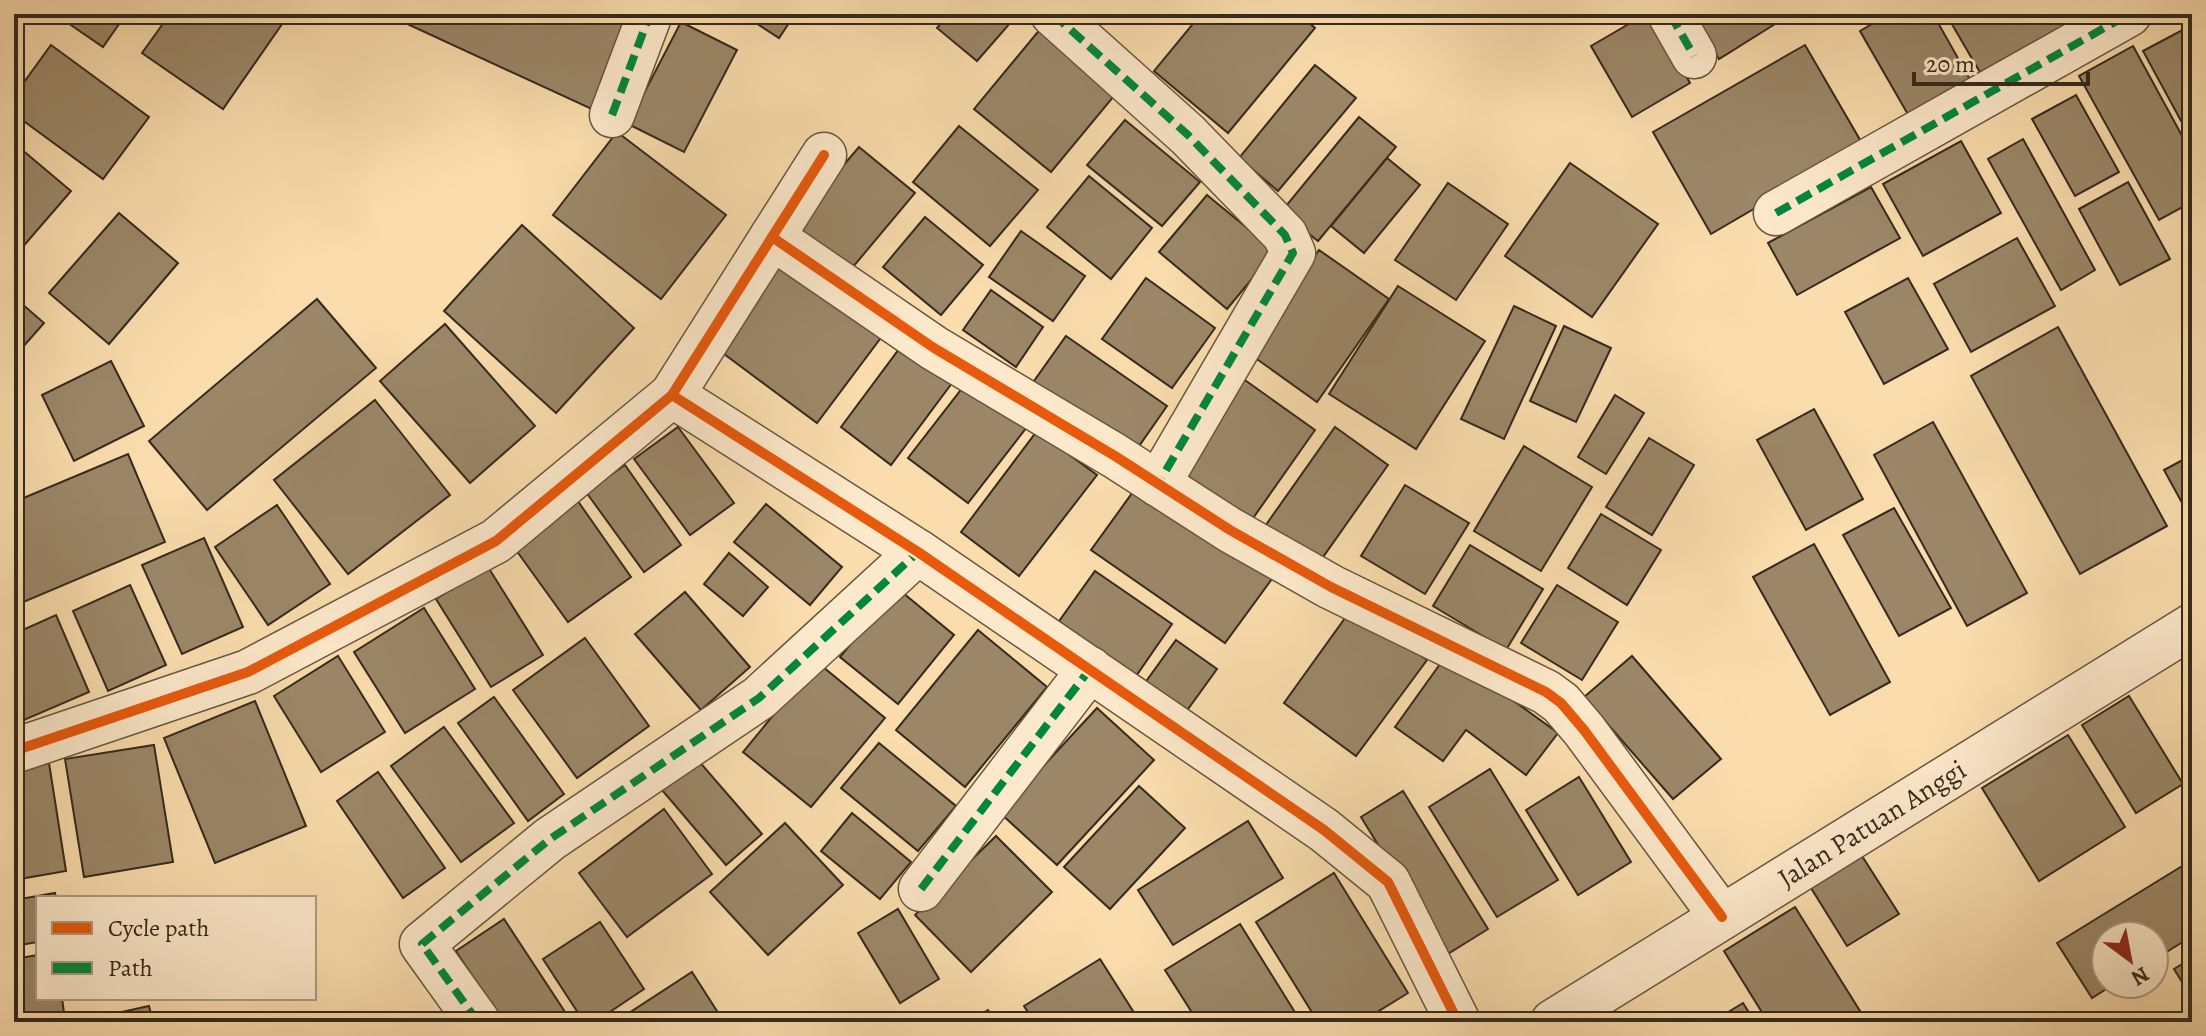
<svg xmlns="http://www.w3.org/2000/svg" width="2206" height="1036" viewBox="0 0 2206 1036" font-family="Alegreya,serif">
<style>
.building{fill:#9b8768;stroke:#342a1d;stroke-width:2}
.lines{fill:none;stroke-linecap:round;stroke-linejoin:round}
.minor-casing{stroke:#665641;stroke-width:47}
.minor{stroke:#fce8ca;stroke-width:44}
.quiet{stroke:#00873e;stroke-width:8;stroke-dasharray:16 8;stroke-linecap:butt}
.cycleway-casing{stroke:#fce8ca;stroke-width:15}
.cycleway{stroke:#e8590c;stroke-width:10}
.labels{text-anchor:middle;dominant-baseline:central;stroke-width:7;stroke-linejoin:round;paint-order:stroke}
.street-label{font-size:28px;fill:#342a1d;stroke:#fce8ca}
</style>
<rect width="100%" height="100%" fill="#fadcad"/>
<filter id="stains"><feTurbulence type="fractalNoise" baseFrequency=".0025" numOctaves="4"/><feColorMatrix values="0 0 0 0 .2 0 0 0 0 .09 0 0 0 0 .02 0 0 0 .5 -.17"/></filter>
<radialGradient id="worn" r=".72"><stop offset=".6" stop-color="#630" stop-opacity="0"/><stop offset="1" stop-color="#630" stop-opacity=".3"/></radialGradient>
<g class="building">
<path d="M14,14H29L28,19L14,18Z"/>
<path d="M55,14H126L103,47Z"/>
<path d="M170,14H289L223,109L142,53Z"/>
<path d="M407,14H618L637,23L596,111L403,22Z"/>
<path d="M742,14H795L779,38Z"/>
<path d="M949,14H1018L977,61L937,28Z"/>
<path d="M1201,14H1298L1315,28L1228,133L1154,71Z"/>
<path d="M1646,14H1651L1690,83L1632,117L1591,46Z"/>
<path d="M1691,14H1791L1719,59Z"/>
<path d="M1889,14H1933L1972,83L1910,118L1860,31Z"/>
<path d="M1946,14H2072L2079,26L1985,81Z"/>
<path d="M681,22L737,50L684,152L628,124Z"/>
<path d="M2192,25V141L2143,51Z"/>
<path d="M1042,27L1119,90L1051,172L974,109Z"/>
<path d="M51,45L149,117L103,179L14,114V96Z"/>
<path d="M1805,45L1863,145L1711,234L1653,132Z"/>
<path d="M2133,46L2192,154V202L2159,220L2079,76Z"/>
<path d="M1315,65L1356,98L1278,191L1239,158Z"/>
<path d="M2076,95L2119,172L2075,196L2032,119Z"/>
<path d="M1359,117L1396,147L1318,241L1281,212Z"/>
<path d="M1125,120L1200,182L1162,226L1087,165Z"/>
<path d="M959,126L1038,190L990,246L913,182Z"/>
<path d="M617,132L726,215L661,299L553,215Z"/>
<path d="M2023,139L2095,270L2061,290L1988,159Z"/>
<path d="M1961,141L2001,213L1923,256L1883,184Z"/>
<path d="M14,143L71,191L14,257Z"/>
<path d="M859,147L915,193L847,274L791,227Z"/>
<path d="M1387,158L1420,185L1364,253L1331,226Z"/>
<path d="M1570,163L1658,224L1592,317L1505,256Z"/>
<path d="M1089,176L1152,228L1111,279L1047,227Z"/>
<path d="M2128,182L2170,259L2120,285L2079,209Z"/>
<path d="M1448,183L1508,224L1456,300L1395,260Z"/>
<path d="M1871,187L1900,238L1797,295L1768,243Z"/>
<path d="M1207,195L1275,251L1227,309L1159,252Z"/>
<path d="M119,213L178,263L109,344L49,293Z"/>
<path d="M925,217L983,265L941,315L883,267Z"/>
<path d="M522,225L634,328L556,413L444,311Z"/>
<path d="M1021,231L1085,276L1053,321L989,277Z"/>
<path d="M2017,238L2055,306L1971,352L1934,284Z"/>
<path d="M1319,250L1389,299L1317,402L1247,352Z"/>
<path d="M784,259L883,335L817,423L716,348Z"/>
<path d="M1146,278L1215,328L1172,388L1102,339Z"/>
<path d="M1908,278L1948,349L1884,384L1845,312Z"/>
<path d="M1398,286L1485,341L1416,449L1329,394Z"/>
<path d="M991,290L1043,327L1016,367L963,330Z"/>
<path d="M14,297L44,323L14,357Z"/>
<path d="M317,299L376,368L207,510L149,441Z"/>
<path d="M1514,306L1556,326L1504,439L1461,419Z"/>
<path d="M445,324L535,426L470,483L380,381Z"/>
<path d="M1564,326L1611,348L1576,422L1530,401Z"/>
<path d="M2058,327L2167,526L2080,574L1971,376Z"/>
<path d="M1066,336L1167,406L1130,459L1029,388Z"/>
<path d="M905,341L955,379L891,465L841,427Z"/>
<path d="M111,361L144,426L74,461L42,395Z"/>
<path d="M1242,378L1315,430L1251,521L1178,470Z"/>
<path d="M967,382L1027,427L968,503L908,458Z"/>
<path d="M1615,395L1644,413L1606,474L1578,457Z"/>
<path d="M375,400L450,495L348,574L274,480Z"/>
<path d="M1814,409L1863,499L1806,530L1757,440Z"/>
<path d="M1933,422L2027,593L1967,626L1874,455Z"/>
<path d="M678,427L734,503L690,535L634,459Z"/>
<path d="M1335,427L1388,465L1316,567L1263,529Z"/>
<path d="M1037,431L1097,475L1019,576L961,532Z"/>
<path d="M1649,438L1694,465L1652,535L1606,507Z"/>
<path d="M1524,446L1592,487L1541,571L1474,531Z"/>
<path d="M128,454L165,542L14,606V502Z"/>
<path d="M2192,455V521L2164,470Z"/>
<path d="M625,465L681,545L644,572L586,492Z"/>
<path d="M1143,478L1277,572L1225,643L1091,550Z"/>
<path d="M1405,485L1469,523L1425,594L1361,556Z"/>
<path d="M575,497L631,577L568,622L511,543Z"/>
<path d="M766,504L842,567L810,605L734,542Z"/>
<path d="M277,505L330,584L268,625L215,547Z"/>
<path d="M1894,508L1951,608L1899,636L1843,535Z"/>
<path d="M1601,514L1661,550L1627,605L1568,568Z"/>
<path d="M204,538L243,627L182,654L142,565Z"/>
<path d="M1814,544L1890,682L1830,715L1753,577Z"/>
<path d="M1470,545L1543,589L1506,650L1433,606Z"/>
<path d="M729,553L768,587L743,616L704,584Z"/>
<path d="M488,567L543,655L491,687L436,599Z"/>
<path d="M1095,571L1172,624L1134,679L1057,624Z"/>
<path d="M130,585L166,665L108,691L73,611Z"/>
<path d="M1557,585L1618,622L1582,680L1521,643Z"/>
<path d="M897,588L954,635L898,704L840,657Z"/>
<path d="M685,592L750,667L701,710L635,634Z"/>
<path d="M1353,607L1427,660L1356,756L1284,703Z"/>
<path d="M424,608L475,689L405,733L354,652Z"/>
<path d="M56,615L89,692L24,720L14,697V634Z"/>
<path d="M978,630L1047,687L965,787L896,730Z"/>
<path d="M585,638L649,726L577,778L513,690Z"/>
<path d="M1176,640L1217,669L1183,716L1142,687Z"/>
<path d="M1448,653L1558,733L1526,775L1466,730L1443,761L1395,727Z"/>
<path d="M338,656L385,732L321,772L274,696Z"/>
<path d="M1632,656L1721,759L1673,799L1584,697Z"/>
<path d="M817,662L885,718L811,807L743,752Z"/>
<path d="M2129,696L2183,784L2136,813L2082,725Z"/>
<path d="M494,697L564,794L528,821L458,723Z"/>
<path d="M255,701L306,826L215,863L164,738Z"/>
<path d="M1097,708L1154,760L1057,865L1000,813Z"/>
<path d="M444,727L514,823L461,862L391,766Z"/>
<path d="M2068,735L2125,827L2039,881L1982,788Z"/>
<path d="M879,743L956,806L918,851L841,788Z"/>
<path d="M154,745L173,862L84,877L65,759Z"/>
<path d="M697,759L762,834L726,865L662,790Z"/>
<path d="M49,763L66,871L14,880V769Z"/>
<path d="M1490,769L1558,880L1497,917L1429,807Z"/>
<path d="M378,772L445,868L403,898L337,801Z"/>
<path d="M1579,777L1631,862L1578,895L1526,810Z"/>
<path d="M1139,786L1185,828L1110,909L1064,867Z"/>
<path d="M1403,791L1488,929L1446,955L1361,817Z"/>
<path d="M664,809L712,874L627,937L579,873Z"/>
<path d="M852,813L911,862L880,899L821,851Z"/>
<path d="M1248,821L1283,878L1173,945L1138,890Z"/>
<path d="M785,823L843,885L768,955L710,892Z"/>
<path d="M996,836L1052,892L971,972L915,915Z"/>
<path d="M1862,856L1899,914L1847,946L1811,888Z"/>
<path d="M2192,860V936L2154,960V936H2106V984H2114L2092,998L2057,943Z"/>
<path d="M1334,873L1408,993L1361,1022H1318L1256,922Z"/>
<path d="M55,893L56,898H38V942L14,946V900Z"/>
<path d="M1795,907L1860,1011L1842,1022H1768L1724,951Z"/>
<path d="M898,909L939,979L900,1003L858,933Z"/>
<path d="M504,919L569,1018L563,1022H502L456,951Z"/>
<path d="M600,922L644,989L595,1022H584L543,959Z"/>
<path d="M1240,924L1301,1022H1198L1165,970Z"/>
<path d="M38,955V998H62L64,1013L14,1021V959Z"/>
<path d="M2192,958V998L2174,969Z"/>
<path d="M1100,959L1140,1022H1034L1024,1006Z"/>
<path d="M692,972L724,1022H615Z"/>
<path d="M1743,1003L1755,1022H1712Z"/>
<path d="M149,1006L153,1022H76Z"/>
<path d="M988,1010L995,1022H967Z"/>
</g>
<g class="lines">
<g class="minor-casing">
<g id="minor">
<path d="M1053,14L1188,135L1285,235L1293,253L1158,484"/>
<path d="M1670,14L1694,56"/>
<path d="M612,115L650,14"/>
<path d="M1776,213L2129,14"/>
<path d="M772,237L934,348L1115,456L1230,530L1331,587L1546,692L1561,703L1584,730L1722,917"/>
<path d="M672,395L918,552L1324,830L1388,882L1458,1022"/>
<path d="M14,751L248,672L496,541L672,395L824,155"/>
<path d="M921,889L1090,669"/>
<path d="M478,1022L422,944L550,839L759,698L918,552"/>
<path d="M1553,1022L2192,626"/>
</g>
</g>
<use href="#minor" class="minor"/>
<g class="quiet">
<path d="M1053,14L1188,135L1285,235L1293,253L1158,484"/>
<path d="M1670,14L1694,56"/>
<path d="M612,115L650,14"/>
<path d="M1776,213L2129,14"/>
<path d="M921,889L1090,669"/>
<path d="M478,1022L422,944L550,839L759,698L918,552"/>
</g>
<g class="cycleway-casing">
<g id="cycleway">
<path d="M772,237L934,348L1115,456L1230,530L1331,587L1546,692L1561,703L1584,730L1722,917"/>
<path d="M672,395L918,552L1324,830L1388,882L1458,1022"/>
<path d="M14,751L248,672L496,541L672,395L824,155"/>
</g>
</g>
<use href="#cycleway" class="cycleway"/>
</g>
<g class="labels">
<g class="street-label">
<text transform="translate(1872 824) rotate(-32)">Jalan Patuan Anggi</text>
</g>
</g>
<rect width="2206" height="1036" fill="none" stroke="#fadcad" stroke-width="48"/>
<rect x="16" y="16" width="2174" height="1004" fill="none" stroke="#342a1d" stroke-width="4"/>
<rect x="24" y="24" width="2158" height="988" fill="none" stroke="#342a1d" stroke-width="2"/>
<rect x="36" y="896" width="280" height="104" fill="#fce8ca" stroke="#ac9c85" stroke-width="2"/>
<rect x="52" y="922" width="40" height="12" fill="#e8590c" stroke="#ac9c85" stroke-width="2"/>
<text x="108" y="936" font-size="24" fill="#342a1d">Cycle path</text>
<rect x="52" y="962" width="40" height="12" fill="#00873e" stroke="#ac9c85" stroke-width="2"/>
<text x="108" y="976" font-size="24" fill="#342a1d">Path</text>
<g transform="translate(2130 960) rotate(148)"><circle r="38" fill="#fce8ca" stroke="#ac9c85" stroke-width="2"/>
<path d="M0-6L14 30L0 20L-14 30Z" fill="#8f2418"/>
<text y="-12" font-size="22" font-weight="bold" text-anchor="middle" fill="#342a1d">N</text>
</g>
<path d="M1914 72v12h174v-12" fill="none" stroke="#342a1d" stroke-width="4"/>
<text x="1926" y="72" font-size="24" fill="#342a1d" stroke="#fce8ca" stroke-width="6" paint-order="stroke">20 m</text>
<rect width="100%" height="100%" filter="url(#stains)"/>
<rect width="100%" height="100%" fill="url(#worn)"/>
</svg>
